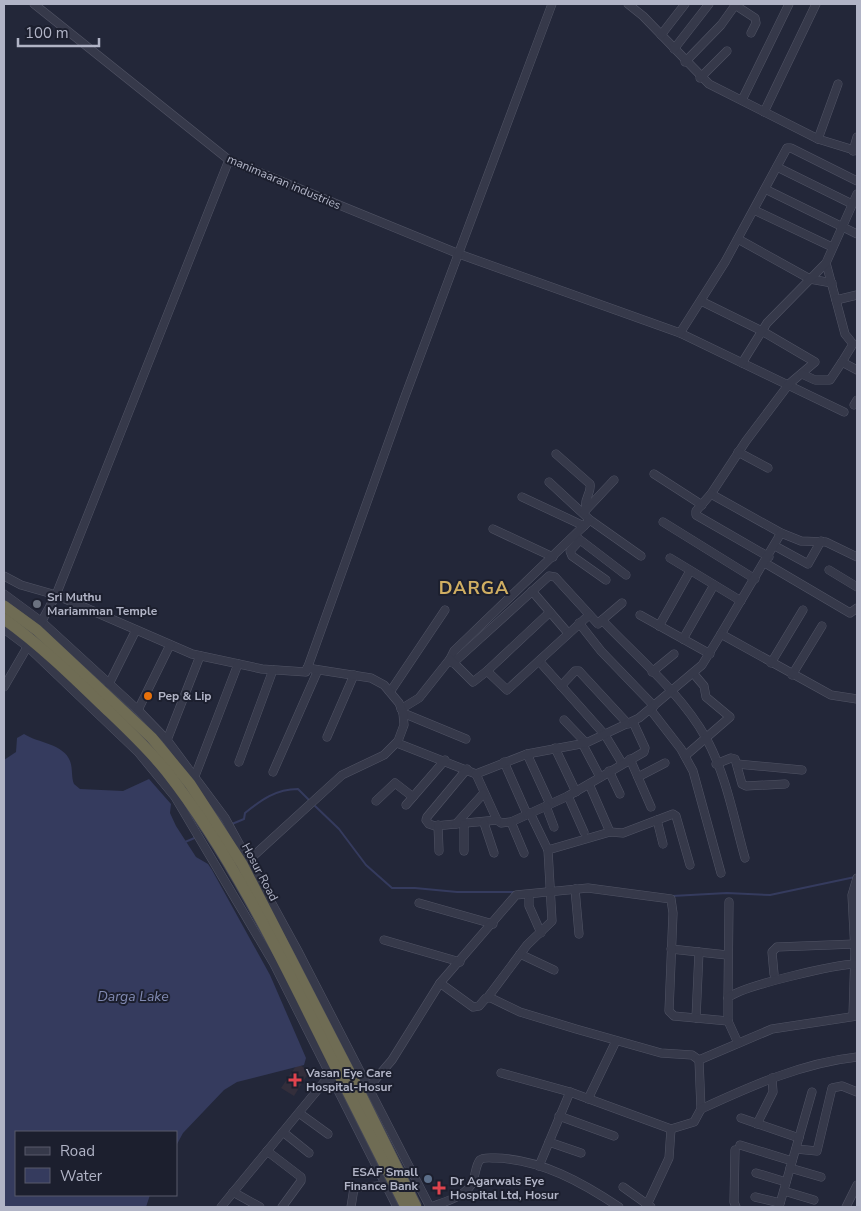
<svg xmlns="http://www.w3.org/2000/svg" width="861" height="1211" viewBox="0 0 861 1211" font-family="'Nunito Sans',sans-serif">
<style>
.medical{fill:#332e3b}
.water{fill:#353b5e}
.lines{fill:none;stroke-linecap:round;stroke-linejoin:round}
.stream{stroke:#353b5e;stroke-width:2}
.minor-casing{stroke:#515465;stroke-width:9}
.highway-casing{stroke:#414455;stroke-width:13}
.minor{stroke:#36394a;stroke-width:8}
.highway{stroke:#6f6c54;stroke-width:11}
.highway-bridge-casing{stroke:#414455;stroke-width:13;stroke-linecap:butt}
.highway-bridge{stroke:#6f6c54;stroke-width:11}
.worship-dot{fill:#6b7280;stroke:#1c1f2e;stroke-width:2}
.food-dot{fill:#e8710a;stroke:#1c1f2e;stroke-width:2}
.health-dot{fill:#e0444e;stroke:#1c1f2e;stroke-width:2}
.service-dot{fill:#5c6f8a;stroke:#1c1f2e;stroke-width:2}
.labels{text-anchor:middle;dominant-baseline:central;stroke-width:4;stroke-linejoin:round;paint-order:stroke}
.street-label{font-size:12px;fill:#b1b4c6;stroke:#1c1f2e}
.poi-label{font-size:12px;font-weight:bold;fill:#b1b4c6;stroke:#1c1f2e;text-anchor:start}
.water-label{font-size:14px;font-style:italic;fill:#818ab2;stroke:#1c1f2e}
.district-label{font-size:18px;font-weight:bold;letter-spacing:1px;fill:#d0ae62;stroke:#1c1f2e}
</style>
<rect width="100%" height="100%" fill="#232739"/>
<path class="medical" d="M298,1063L309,1072L294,1096L281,1088Z"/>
<path class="water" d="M24,734C38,743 64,744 70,761C73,769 71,777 74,784L80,789L123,791L149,779L171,804L170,813L176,826L196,857L208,864L212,870L270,975L306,1058L304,1065L237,1082L224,1090L183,1133L176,1146V1132H16V1195H150L146,1207H4V760L16,752L17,738Z"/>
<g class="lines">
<g class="stream">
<path d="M313,804L339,829L366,865L392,888H415L457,892H516"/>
<path d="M232,824L244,819L245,813C261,800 276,789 298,789L309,800"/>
<path d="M185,842L197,837"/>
<path d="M672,896L727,893L770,895L855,877"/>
</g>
<g class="minor-casing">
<g id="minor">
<path d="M34,4L229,160L459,254L680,333L844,412"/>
<path d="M628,4L643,16L709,84L818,139L857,151"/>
<path d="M735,5L755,18L756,23L751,33"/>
<path d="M661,35L685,4"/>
<path d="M674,49L709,4"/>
<path d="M685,62L721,25L736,4"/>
<path d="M700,78L727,51"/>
<path d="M742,100L789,4"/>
<path d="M764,112L816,4"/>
<path d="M818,139L838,84"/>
<path d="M853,151L857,137"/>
<path d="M777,167L852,204"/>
<path d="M765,189L857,234"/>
<path d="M754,210L832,247"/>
<path d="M738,239L810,279L832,283"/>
<path d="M826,263L845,334L853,344L842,362L857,370"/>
<path d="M836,300L857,295"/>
<path d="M701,301L762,331L815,362L789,384L746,441L711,494L781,533L801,541L826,542L857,557"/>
<path d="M680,333L725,262L787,148H791L857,181"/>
<path d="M742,363L767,323L826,263L857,194"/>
<path d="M802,374L815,380H830L842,362"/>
<path d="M854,405L857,400"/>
<path d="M738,452L768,468"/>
<path d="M556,454L590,484C592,493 583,499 586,509"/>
<path d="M654,474L702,505"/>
<path d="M549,482L590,520L641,556"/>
<path d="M711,494L696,511V515L769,557"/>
<path d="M522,497L584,526"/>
<path d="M584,512L614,480"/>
<path d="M663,522L755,579"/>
<path d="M493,529L553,557"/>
<path d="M575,536L626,575"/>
<path d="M580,540L570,551L572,556L606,580"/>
<path d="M775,546L808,564L821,541"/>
<path d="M670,558L741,601"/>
<path d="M765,563L850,613L857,608"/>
<path d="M829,570L857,587"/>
<path d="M4,576L21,585L56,595L229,160"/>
<path d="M532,591L568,633"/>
<path d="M4,594L42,622L138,710L167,740L225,818L299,953L430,1207"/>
<path d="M640,615L710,654"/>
<path d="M602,620L622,603"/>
<path d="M579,623L601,651L654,706"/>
<path d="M659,626L690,571"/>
<path d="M4,629L28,647L138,752L175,797L274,964L397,1207"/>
<path d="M37,630L56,595L192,654L262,669L306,672L404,399L552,4"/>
<path d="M721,634L781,533"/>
<path d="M683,639L714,585"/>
<path d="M450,659L454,651L590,520"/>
<path d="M539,661L605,735L622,763"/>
<path d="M453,663L549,576L555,577L598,624L602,620C637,657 681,693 706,738C726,774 734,819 745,858"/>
<path d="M771,663L803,610"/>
<path d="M487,671L550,612"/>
<path d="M652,672L674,654"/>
<path d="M792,675L822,626"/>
<path d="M109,684L136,630"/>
<path d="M561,686L575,671H579L628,724"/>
<path d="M4,687L29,644"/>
<path d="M390,692L445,610"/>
<path d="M401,709L419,698L450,659L473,682L487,671L507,690L589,615"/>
<path d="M650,709L681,749L693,771L721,873"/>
<path d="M138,710L170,645"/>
<path d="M403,713L466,739"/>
<path d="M564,720L586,743"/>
<path d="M327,737L354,675"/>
<path d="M167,740L200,656"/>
<path d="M397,743L476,774L497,820L501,823L511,822L568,796L584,832"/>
<path d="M582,743L600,777"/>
<path d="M555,748L576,792"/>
<path d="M527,754L550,804"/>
<path d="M685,756L730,717L706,697L704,686L693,673"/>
<path d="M630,759L651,807"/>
<path d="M239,762L273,670"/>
<path d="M504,762L527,814"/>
<path d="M716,764L731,758L735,759L742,784L746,786L785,784"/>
<path d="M737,764L802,770"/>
<path d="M467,769L427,817L426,820L429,824L435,826L497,820"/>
<path d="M609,771L620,794"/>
<path d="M273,772L318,670"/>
<path d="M476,774L527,754L586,743L639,718L702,665L721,634L831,695L857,699"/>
<path d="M195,776L238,664"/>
<path d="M638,777L665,763"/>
<path d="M589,784L610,832"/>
<path d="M568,796L644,752L645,748L633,722"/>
<path d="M376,801L395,783L413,797"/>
<path d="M406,805L445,760"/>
<path d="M546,806L554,827"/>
<path d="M530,813L548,850"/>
<path d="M657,820L663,844"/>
<path d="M511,822L524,853"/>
<path d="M484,823L494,853"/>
<path d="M456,824L483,794"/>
<path d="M438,825L439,851"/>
<path d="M464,851V824"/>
<path d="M249,860L342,775L384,755L398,741L404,725L403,713L399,703L384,685L371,678L307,668"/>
<path d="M575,889L579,934"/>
<path d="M529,895V906L541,933"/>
<path d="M419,903L493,924"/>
<path d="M384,940L460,962"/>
<path d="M671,949L727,955"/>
<path d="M520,954L554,970"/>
<path d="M774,974L772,952L777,947L855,944"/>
<path d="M440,983L473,1007L479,1006L486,998H491L520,1012L576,1029L661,1053L692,1055L699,1060L772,1029L857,1016"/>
<path d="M488,997L527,945L552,921L548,850L610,832L623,833L673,814L676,816L690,865"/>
<path d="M728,998L729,902"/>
<path d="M853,1015L855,952L852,895L857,878"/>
<path d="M696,1018L699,952"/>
<path d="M738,1043L728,1021V998C741,986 837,964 857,964"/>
<path d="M501,1073L570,1092L671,1129L694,1122L701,1109L699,1060"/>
<path d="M368,1088L392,1060L440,983L516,895L588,888L671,899L673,913L669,1011L674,1016L728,1021"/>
<path d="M588,1099L616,1041"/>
<path d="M701,1109C751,1086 802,1063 857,1057"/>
<path d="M299,1113L328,1134"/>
<path d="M559,1116L614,1136"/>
<path d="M741,1118L799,1138"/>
<path d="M757,1124L773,1092L772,1078"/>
<path d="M283,1132L309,1153"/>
<path d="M549,1142L581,1153"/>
<path d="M740,1145L792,1161"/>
<path d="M796,1149L817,1151L832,1088L842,1086L857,1092"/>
<path d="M735,1150L734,1202L736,1207"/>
<path d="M267,1151L301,1177V1181L282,1207"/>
<path d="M539,1166L570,1092"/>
<path d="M790,1168L821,1177"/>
<path d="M756,1173L786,1182"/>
<path d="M623,1187L651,1207"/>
<path d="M784,1191L814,1200"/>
<path d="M233,1192L260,1207"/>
<path d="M755,1197L780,1203"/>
<path d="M221,1207L329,1076"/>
<path d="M351,1207L354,1188L390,1185"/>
<path d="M431,1207C444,1202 468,1196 473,1181C475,1176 476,1164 480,1160C483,1157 491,1158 495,1158C541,1159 583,1183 619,1207"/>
<path d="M646,1207L669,1158L671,1129"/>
<path d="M779,1207L812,1092"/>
<path d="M846,1207L857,1185"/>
</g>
</g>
<g class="highway-casing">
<g id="highway">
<path d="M4,606L37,630L152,738L190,784L242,864L356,1085"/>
<path d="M4,619C39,644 70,674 101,704C124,726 147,747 167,772C241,867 292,981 346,1088"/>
</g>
</g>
<use href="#minor" class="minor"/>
<use href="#highway" class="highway"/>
<g class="highway-bridge-casing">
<g id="highway-bridge">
<path d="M356,1085L416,1207"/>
<path d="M346,1088L406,1207"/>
</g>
</g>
<use href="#highway-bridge" class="highway-bridge"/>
</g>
<circle class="worship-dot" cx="37" cy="604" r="5"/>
<circle class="food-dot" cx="148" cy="696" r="5"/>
<g class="health-dot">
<path d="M292.5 1072.5h5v5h5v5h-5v5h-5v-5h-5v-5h5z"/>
<path d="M436.5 1180.5h5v5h5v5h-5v5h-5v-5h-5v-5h5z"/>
</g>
<circle class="service-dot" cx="428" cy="1179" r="5"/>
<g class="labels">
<g class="street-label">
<text transform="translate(284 182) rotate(23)">manimaaran industries</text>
<text transform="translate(260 872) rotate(62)">Hosur Road</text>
</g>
<g class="poi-label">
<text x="47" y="597">Sri Muthu<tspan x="47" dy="14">Mariamman Temple</tspan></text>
<text x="158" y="696">Pep &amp; Lip</text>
<text x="306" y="1073">Vasan Eye Care<tspan x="306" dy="14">Hospital-Hosur</tspan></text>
<text x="418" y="1172" text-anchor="end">ESAF Small<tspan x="418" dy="14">Finance Bank</tspan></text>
<text x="450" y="1181">Dr Agarwals Eye<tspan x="450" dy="14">Hospital Ltd, Hosur</tspan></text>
</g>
<g class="water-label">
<text x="133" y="996">Darga Lake</text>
</g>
<g class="district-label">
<text x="474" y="588">DARGA</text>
</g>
</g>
<rect width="861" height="1211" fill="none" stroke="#b1b4c6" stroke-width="10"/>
<rect x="15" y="1131" width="162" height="65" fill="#1c1f2e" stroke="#585b6b"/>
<rect x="25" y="1147" width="25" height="8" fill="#36394a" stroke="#585b6b"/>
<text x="60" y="1156" font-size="15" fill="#b1b4c6">Road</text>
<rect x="25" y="1168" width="25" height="15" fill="#353b5e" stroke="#585b6b"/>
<text x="60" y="1181" font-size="15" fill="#b1b4c6">Water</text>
<path d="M18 38v8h81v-8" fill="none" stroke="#b1b4c6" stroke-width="2.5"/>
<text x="25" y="38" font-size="15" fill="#b1b4c6" stroke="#1c1f2e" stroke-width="4" paint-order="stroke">100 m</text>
</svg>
